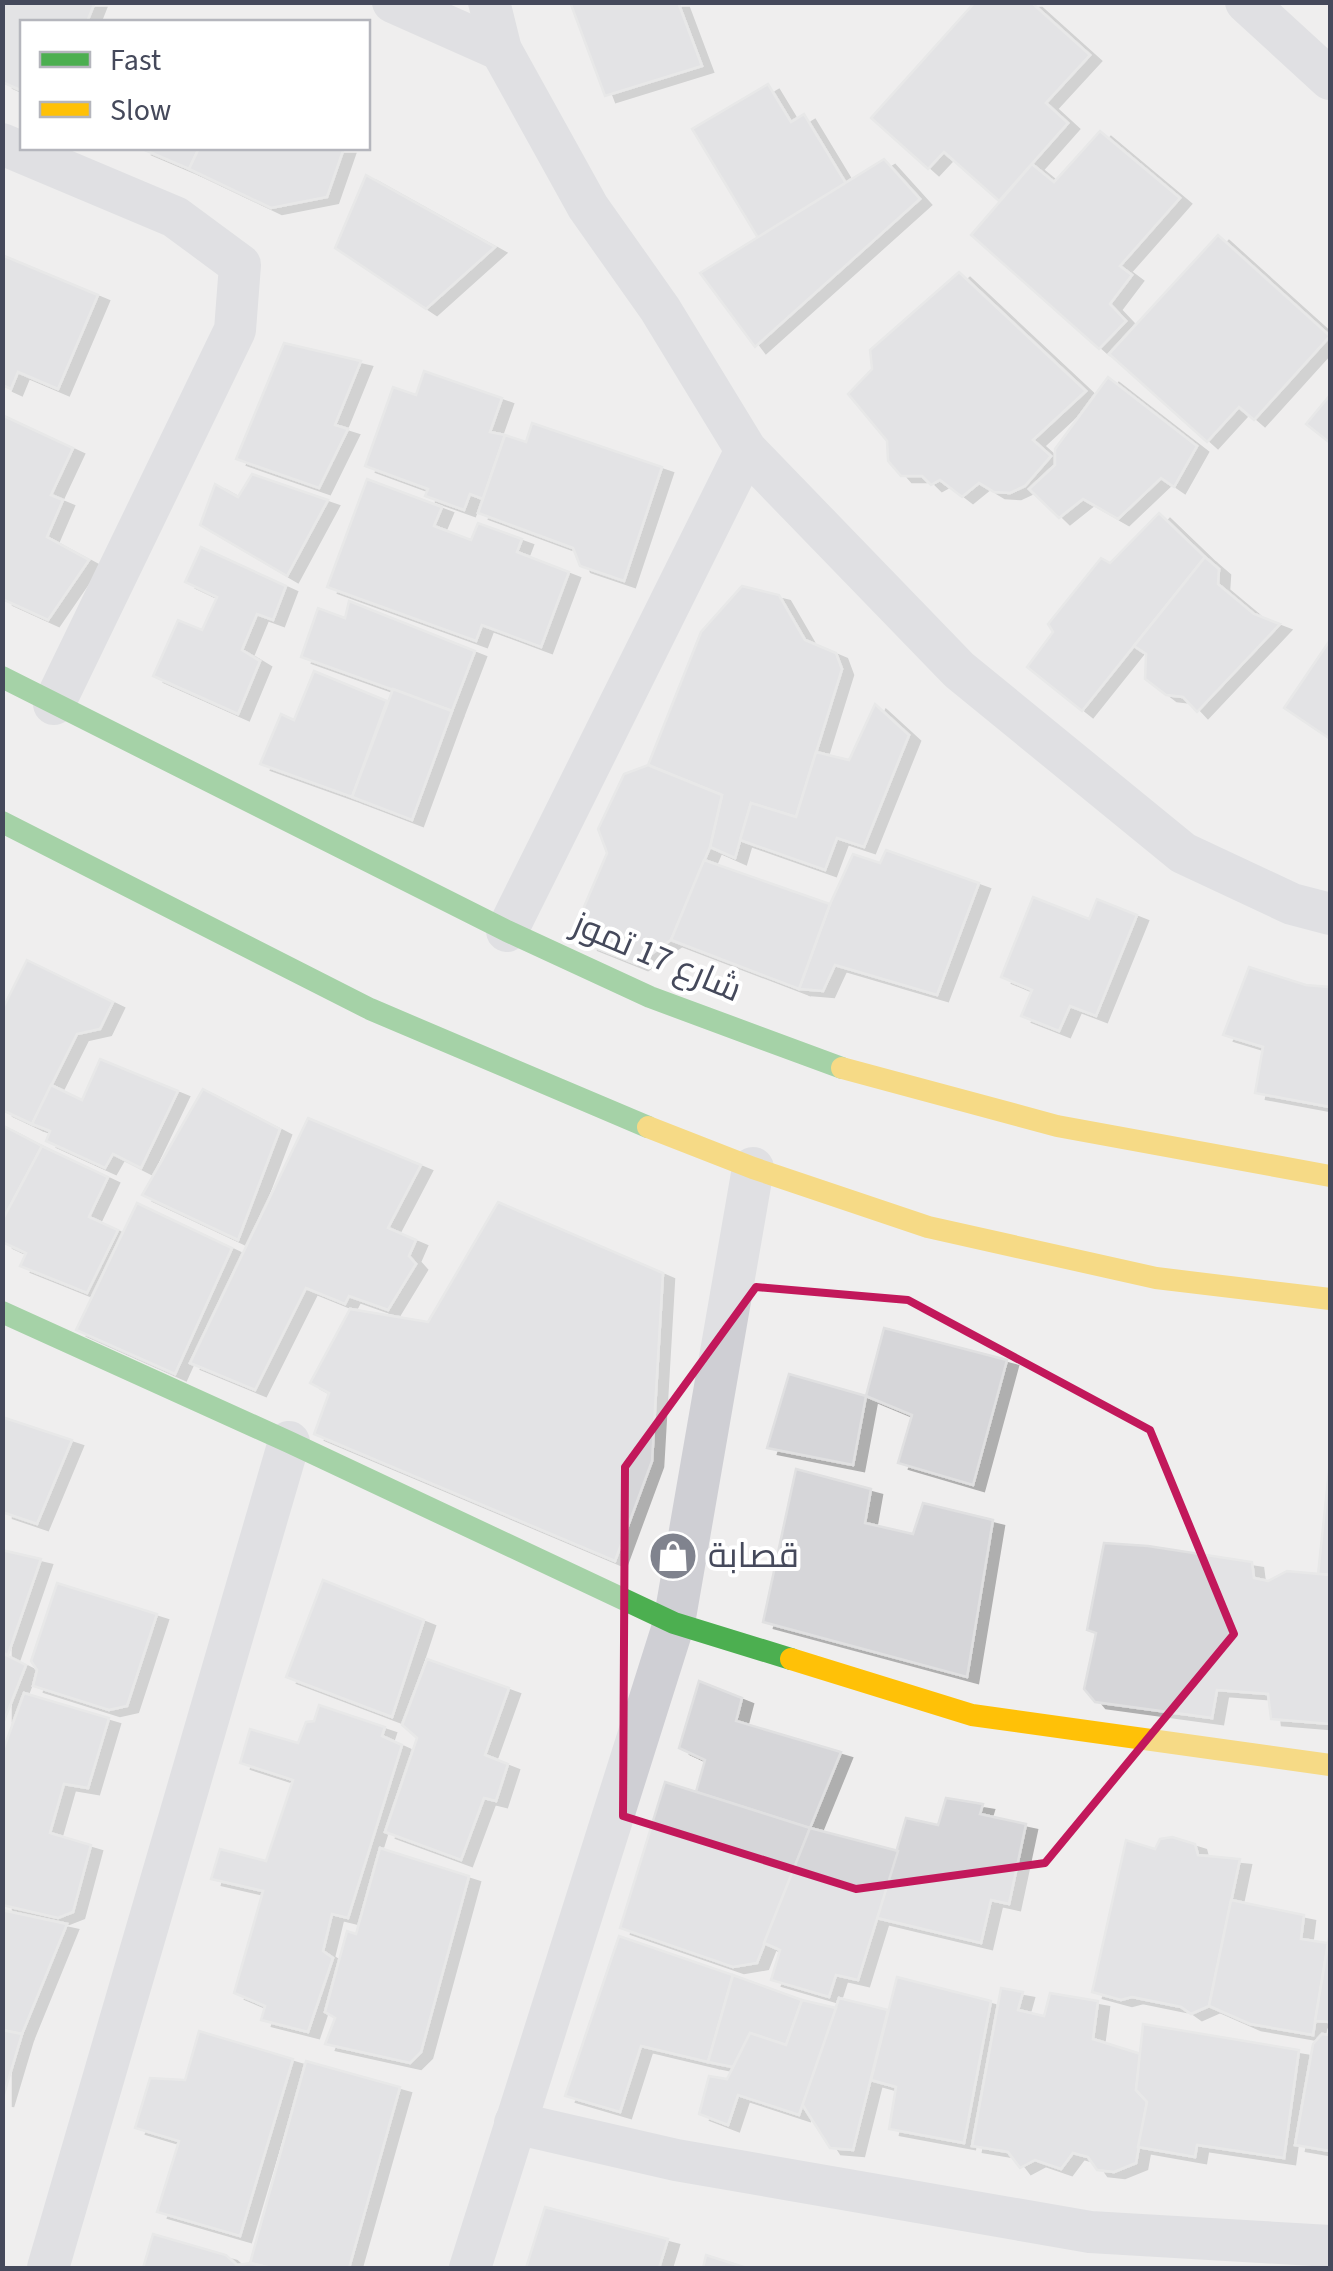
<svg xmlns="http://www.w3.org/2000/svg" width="1333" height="2271" viewBox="0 0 1333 2271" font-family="'Source Sans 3',Cairo,sans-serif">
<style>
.building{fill:#d6d6d9;stroke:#e0e0e1;stroke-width:2.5;filter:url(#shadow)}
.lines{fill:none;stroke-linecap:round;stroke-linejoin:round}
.street{stroke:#cfcfd4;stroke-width:42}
.fast{stroke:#4caf50;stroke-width:22}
.slow{stroke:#ffc107;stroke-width:22}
.marked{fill:none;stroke:#c2185b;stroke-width:8;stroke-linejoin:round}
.labels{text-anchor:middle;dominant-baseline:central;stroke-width:8;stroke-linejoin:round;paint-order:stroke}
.street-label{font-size:35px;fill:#45495b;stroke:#fff}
.poi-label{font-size:35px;fill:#45495b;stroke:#fff;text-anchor:start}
</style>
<defs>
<filter id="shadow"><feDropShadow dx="11" dy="6" stdDeviation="0" flood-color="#0004"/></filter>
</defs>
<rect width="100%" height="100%" fill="#efeeee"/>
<g class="building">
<path d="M5,2H95L87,22H22V91L2,82V9Z"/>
<path d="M570,2H678L702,66L605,96Z"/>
<path d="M975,2H1031L1090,55L1046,103L1068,123L999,201L944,152L928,169L871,118Z"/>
<path d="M768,84L791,122L804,114L847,185L758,238L692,129Z"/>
<path d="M1100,131L1180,198L1120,266L1132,275L1110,304L1126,321L1099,349L971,235L1032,164L1054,182Z"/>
<path d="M140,148H199L189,169Z"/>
<path d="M199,148H344L327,197L271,208L189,169Z"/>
<path d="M884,159L920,199L755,347L700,273Z"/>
<path d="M366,175L495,247L426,309L335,248Z"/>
<path d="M1218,235L1330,336L1254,420L1239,407L1207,442L1109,354Z"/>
<path d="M2,255L98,295L58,389L18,372L11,389L2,385Z"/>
<path d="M959,272L1086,391L1033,440L1051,456L1025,486L1010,493L994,492L979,483L962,497L940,480L931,485L922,476H901L888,461L887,441L848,394L872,369L870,350Z"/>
<path d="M284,343L361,361L335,425L348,429L319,488L236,459Z"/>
<path d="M424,371L502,398L490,432L505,435L483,499L470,494L464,510L425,496L428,489L365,466L393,387L416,395Z"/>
<path d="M1108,377L1197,446L1174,487L1161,478L1118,519L1083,499L1059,518L1029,489L1055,465V449Z"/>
<path d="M1330,395V443L1306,424Z"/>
<path d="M2,415L73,448L51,495L63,500L47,537L89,560L48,620L2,599Z"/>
<path d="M532,423L662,467L624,581L580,566L573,548L478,513L505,435L526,442Z"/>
<path d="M252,474L328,500L287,576L200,525L215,484L238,497Z"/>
<path d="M367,479L442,507L434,526L471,540L478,523L522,539L517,552L569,572L541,647L482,625L476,641L327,587Z"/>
<path d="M1159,513L1205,557L1082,711L1027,667L1053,632L1048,624L1101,558L1110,563Z"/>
<path d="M201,547L286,586L273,620L257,614L242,650L260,661L238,714L153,676L178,620L202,630L217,597L185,582Z"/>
<path d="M1205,557L1219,569L1218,584L1254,614L1280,624L1197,712L1183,697L1166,695L1145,679L1146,654L1134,646Z"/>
<path d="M742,586L779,595L805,640L836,653L842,669L796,817L751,803L735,858L710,847L722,795L648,765L701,632Z"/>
<path d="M349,601L475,651L452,711L301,657L318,608L345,618Z"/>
<path d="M1330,640V739L1284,708Z"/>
<path d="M314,671L387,701L352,797L260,764L281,714L294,720Z"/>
<path d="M393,689L452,711L412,820L352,797Z"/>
<path d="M875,704L909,735L864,847L837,838L825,870L740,840L751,803L796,817L816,752L849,760Z"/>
<path d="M648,765L722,795L710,847L671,940L637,964L587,944L581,914L607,853L598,829L624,774Z"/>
<path d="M886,850L979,883L937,995L835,965L823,991L799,989L830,904L853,854L880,863Z"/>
<path d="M704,860L830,904L799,989L671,940Z"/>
<path d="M1033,897L1089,919L1097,899L1137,915L1096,1016L1070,1006L1059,1031L1021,1016L1032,990L1001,977Z"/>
<path d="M27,960L113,1002L100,1029L77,1034L32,1124L2,1110V1010Z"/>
<path d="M1249,967L1306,985L1330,987V1107L1255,1093L1263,1047L1223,1035Z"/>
<path d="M100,1059L178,1091L141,1168L113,1154L105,1168L46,1141L50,1131L32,1124L51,1085L82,1100Z"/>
<path d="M203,1089L280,1129L238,1240L142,1195Z"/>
<path d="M308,1118L421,1165L388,1228L416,1240L409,1256L416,1264L388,1310L349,1296L345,1304L306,1288L255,1390L190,1363Z"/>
<path d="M2,1125L42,1146L2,1221Z"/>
<path d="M42,1146L108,1177L89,1217L118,1230L87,1293L20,1266L26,1253L2,1242V1221Z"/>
<path d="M498,1202L663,1273L652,1461L615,1561L314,1434L329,1393L310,1383L350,1309L428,1322Z"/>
<path d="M137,1203L232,1248L175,1374L76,1330Z"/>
<path d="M884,1328L1007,1360L973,1485L898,1463L912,1415L866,1396Z"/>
<path d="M789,1374L866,1396L853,1465L767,1448Z"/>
<path d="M2,1417L72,1440L37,1524L2,1512Z"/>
<path d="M1330,1461V1575L1318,1574Z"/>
<path d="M796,1469L871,1489L865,1523L913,1534L923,1503L993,1520L967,1677L763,1622Z"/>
<path d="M1104,1543L1148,1546L1252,1562L1254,1578L1268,1581L1287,1571L1330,1575V1724L1271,1719L1268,1694L1217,1690L1212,1718L1095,1702L1084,1689L1096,1633L1087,1630Z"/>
<path d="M2,1550L41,1559L8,1655L2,1653Z"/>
<path d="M323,1580L424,1620L392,1717L286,1677Z"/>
<path d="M57,1583L157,1614L127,1706L109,1710L33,1686L37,1670L31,1661Z"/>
<path d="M2,1653L26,1665L2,1726Z"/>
<path d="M427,1659L509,1688L485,1755L508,1764L496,1801L484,1798L461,1860L385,1832L417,1738L402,1725Z"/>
<path d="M699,1681L742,1698L736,1721L841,1752L810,1828L696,1792L705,1760L679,1748Z"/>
<path d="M24,1693L109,1718L88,1788L64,1784L50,1833L91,1845L73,1912L58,1918L2,1905V1753Z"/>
<path d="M319,1705L385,1727L382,1736L402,1745L348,1918L332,1914L323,1951L333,1958L308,2032L261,2020L265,2006L234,1993L263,1891L211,1879L220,1849L266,1861L293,1780L240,1763L250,1729L298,1743L306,1722L314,1721Z"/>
<path d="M665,1782L810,1828L757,1963L733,1967L620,1928Z"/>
<path d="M946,1798L983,1804L980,1814L1026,1824L1009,1904L991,1900L981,1943L877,1918L906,1818L938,1825Z"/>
<path d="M810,1828L898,1851L858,1980L836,1975L829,1997L771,1980L780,1950L764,1943Z"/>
<path d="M1172,1837L1195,1844L1198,1855L1240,1859L1209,2006L1191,2014L1181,2007L1132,1997L1121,2000L1092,1992L1126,1840L1155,1849L1160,1839Z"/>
<path d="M380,1848L469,1876L421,2052L410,2063L325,2044L335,2018L325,2012L347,1931L356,1934Z"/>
<path d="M1231,1900L1304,1915L1301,1939L1328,1943L1313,2035L1250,2024L1209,2006Z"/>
<path d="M2,1910L67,1924L22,2034L2,2030Z"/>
<path d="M1330,1932V2022L1315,2021Z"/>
<path d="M619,1936L733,1975L708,2062L641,2046L620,2112L565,2096Z"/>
<path d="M733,1975L802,2000L786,2045L750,2033L733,2067L708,2062Z"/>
<path d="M897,1977L991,2001L964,2143L889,2129L896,2087L871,2080Z"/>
<path d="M1001,1988L1023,1992L1018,2010L1044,2016L1050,1993L1098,2001L1093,2039L1141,2054L1136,2090L1147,2102L1136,2163L1114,2172L1097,2170L1088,2157L1073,2153L1061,2169L1035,2160L1020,2168L1008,2152L972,2146Z"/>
<path d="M839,1998L888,2010L853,2150L830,2148L802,2104Z"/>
<path d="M802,2000L836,2008L799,2115L738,2095L728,2125L699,2114L709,2076L727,2079L750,2033L786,2045Z"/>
<path d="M1143,2024L1299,2050L1284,2158L1197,2145L1195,2157L1138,2147L1147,2102L1136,2090Z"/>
<path d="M2,2030L22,2034L2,2101Z"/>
<path d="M199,2031L293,2059L240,2236L157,2212L179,2141L135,2128L150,2078L185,2080Z"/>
<path d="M1322,2034L1330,2035V2151L1295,2145L1313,2044Z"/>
<path d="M306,2061L400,2087L349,2268H271L250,2263Z"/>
<path d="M545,2207L668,2239L659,2268H526Z"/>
<path d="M153,2234L226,2255L237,2265L236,2268H143Z"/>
<path d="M706,2255L747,2268H703Z"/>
<path d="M250,2263L271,2268H236L237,2265Z"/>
</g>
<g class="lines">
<g class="street">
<path d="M393,2L501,50"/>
<path d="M489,2L501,50L588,207L660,309L746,450L959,670L1183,853L1292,904L1330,914"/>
<path d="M1246,2L1330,79"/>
<path d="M2,144L175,217L240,265L235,330L54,704"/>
<path d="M507,931L746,450"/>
<path d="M515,2123L676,2160L1090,2232L1330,2246"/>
<path d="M48,2268L289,1442"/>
<path d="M470,2268L674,1623L753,1168"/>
</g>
<g class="fast">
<path d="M2,677L507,931L650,997L842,1068"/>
<path d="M2,822L370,1009L648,1127"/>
<path d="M2,1312L289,1442L674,1623L791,1659"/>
</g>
<g class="slow">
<path d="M842,1068L1057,1126L1330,1176"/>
<path d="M648,1127L753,1168L928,1227L1156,1278L1330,1299"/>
<path d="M791,1659L972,1715L1330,1765"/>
</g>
</g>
<path d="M0 0H1333V2271H0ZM756,1287L908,1300L1150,1430L1234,1634L1045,1863L856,1889L623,1816L625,1467Z" fill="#efeeee" fill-opacity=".55" fill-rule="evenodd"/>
<path class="marked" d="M756,1287L908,1300L1150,1430L1234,1634L1045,1863L856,1889L623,1816L625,1467Z"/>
<defs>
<g id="shop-disc" transform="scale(2.5)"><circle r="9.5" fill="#80838e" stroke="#fff"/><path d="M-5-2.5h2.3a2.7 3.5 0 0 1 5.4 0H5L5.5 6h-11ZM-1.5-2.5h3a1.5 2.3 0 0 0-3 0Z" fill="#fff"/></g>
</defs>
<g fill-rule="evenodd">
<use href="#shop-disc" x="673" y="1556"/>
</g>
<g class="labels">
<g class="street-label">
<text transform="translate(657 957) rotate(23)">شارع 17 تموز</text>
</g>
<g class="poi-label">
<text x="708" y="1556">قصابة</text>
</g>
</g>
<rect width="1333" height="2271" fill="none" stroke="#45495b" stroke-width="10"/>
<rect x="20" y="20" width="350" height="130" fill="#ffffff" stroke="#b5b6bd" stroke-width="2.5"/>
<rect x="40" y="52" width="50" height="15" fill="#4caf50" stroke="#b5b6bd" stroke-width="2.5"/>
<text x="110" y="70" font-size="30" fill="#45495b">Fast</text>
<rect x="40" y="102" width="50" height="15" fill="#ffc107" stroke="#b5b6bd" stroke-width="2.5"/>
<text x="110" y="120" font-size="30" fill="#45495b">Slow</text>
</svg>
